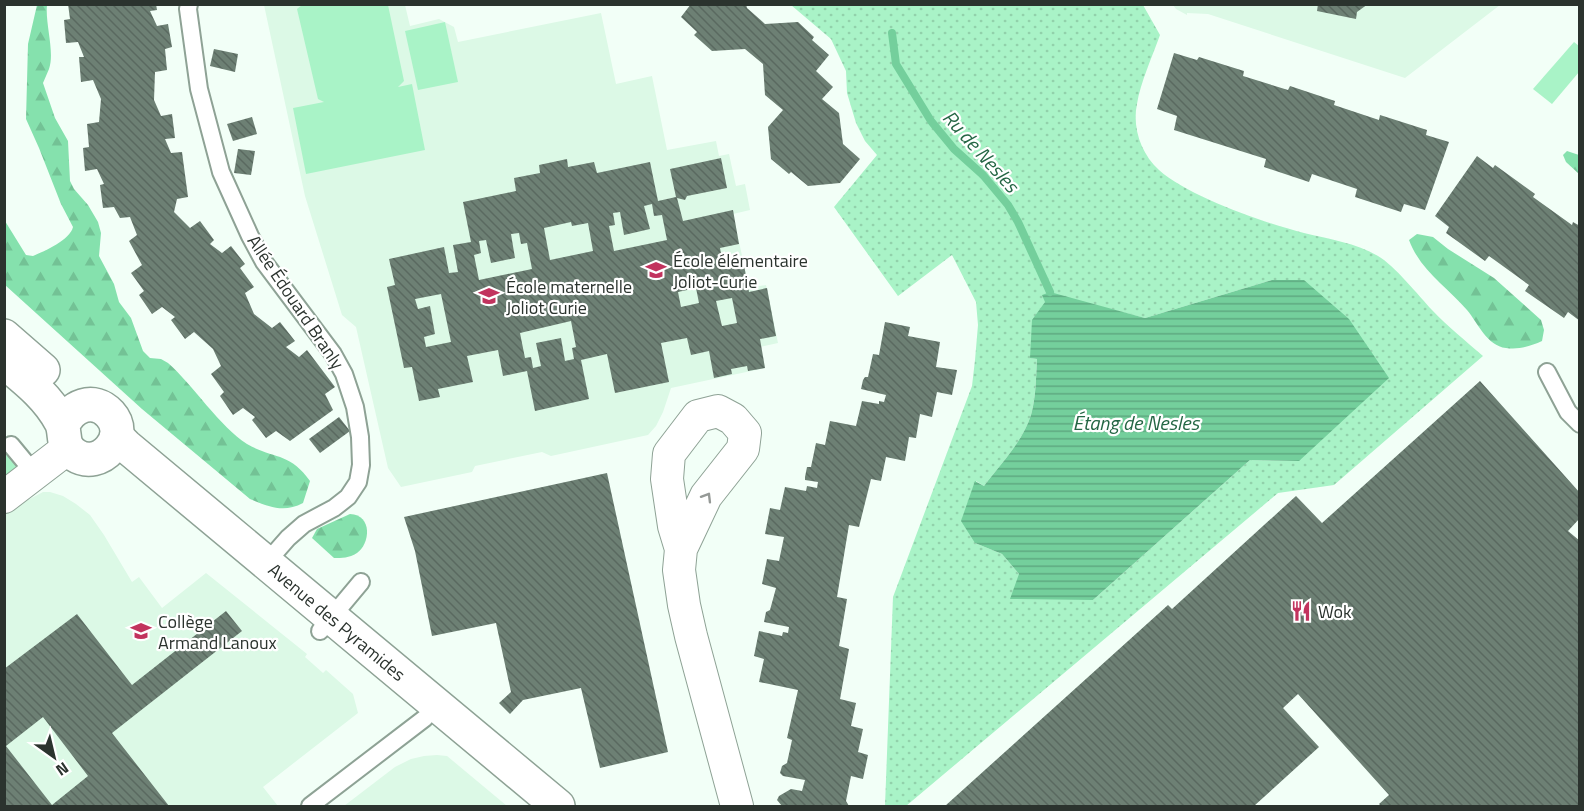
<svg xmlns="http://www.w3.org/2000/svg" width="1584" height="811" viewBox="0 0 1584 811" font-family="'Titillium Web',sans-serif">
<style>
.built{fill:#dcf9e6}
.green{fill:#a9f3c7}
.forest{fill:url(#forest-firs)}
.park{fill:url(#park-dots);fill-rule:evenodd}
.water{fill:url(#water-rules)}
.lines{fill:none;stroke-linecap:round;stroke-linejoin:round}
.stream{stroke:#74cf9c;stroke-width:8}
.building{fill:url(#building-back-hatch);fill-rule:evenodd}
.lane-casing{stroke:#8ea295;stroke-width:20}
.street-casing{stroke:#8ea295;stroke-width:34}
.secondary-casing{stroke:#8ea295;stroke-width:36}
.lane{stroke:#fff;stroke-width:16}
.street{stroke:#fff;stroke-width:32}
.secondary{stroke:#fff;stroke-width:33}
.oneway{stroke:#959996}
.labels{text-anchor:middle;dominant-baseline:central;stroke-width:4.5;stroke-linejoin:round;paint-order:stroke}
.poi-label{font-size:18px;fill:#2b332e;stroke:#fff;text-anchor:start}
.street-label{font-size:18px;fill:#2b332e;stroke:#fff}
.water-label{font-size:20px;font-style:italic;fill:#246644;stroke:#fff}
</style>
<defs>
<pattern id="forest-firs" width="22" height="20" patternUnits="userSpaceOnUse" patternTransform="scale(1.5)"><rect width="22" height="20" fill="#85e1ad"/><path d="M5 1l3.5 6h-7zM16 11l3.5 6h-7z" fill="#73c295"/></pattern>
<pattern id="park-dots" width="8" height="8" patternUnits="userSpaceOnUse" patternTransform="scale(1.5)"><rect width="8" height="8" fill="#a9f3c7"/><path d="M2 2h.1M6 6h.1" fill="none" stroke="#92d1ab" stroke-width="1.8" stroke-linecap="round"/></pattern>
<pattern id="water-rules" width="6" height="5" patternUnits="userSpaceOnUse" patternTransform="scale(1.5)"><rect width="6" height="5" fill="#74cf9c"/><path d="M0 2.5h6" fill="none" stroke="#5fa980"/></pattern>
<pattern id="building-back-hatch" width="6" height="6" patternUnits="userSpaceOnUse" patternTransform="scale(1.5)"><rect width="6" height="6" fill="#6d8074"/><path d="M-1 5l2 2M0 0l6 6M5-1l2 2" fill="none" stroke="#5a6960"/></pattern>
</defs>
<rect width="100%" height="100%" fill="#f2fff7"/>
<g class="built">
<path d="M264,5H405L410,26L439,19L454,27L458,42L601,13L616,84L652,76L667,150L716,141L719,156L729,154L736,186L745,184L750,210L733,214L749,288L766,285L778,343L760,347L765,368L671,388L663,412L656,426L648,435L551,456L542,452L475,466L472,472L401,487L388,468L356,327L342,315L305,196Z"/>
<path d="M1173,5H1500L1405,78L1208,14L1187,13V15L1176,9Z"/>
<path d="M43,492H50L63,496L76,504L90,515L104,535L132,582L139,577L162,608L206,573L307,654L305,657L323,673L326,670L353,694L358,713L263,787L278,806H5V512Z"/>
<path d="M437,755L447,756L507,806H344L395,767L411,759L424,756Z"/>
</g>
<g class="green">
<path d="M302,5H388L404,81L398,87L412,84L425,150L306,174L293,108L324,102L318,99L297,9Z"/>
<path d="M445,22L458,82L418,90L405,31Z"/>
<path d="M1574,42L1579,46V72L1552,104L1533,89Z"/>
<path d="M5,452L20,469L5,484L4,453Z"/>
</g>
<g class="forest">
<path d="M37,5H47C45,24 55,52 49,69C47,74 45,78 43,83L55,118L68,141L70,181L74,189L88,205L98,222L101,233L99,256L114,284L119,302L131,318L143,351L150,358L161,359L168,363C193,385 220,427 247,444C273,459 290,452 310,481L303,503C284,513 269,507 250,499L142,409L5,285V221L26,255L33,256C45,251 70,240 73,227L61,204L39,148L26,119L28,44Z"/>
<path d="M1567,151L1579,155V174L1566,162L1563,155Z"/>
<path d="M1417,234L1433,237L1448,249L1494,278L1541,320L1544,330L1542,341C1531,346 1519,350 1506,348C1487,346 1478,323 1467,310C1447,287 1420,270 1409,240Z"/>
<path d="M350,514C373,515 370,544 357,553C349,558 342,558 334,558L312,538L317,529Z"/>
</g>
<path class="park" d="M791,5H1143L1160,35C1153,55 1140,83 1137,104C1132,127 1141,154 1159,170C1189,197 1265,223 1304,233C1329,239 1356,243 1378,256C1394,265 1419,296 1432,310C1448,327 1466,341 1483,356L1334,485L1278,493L906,806H885L893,597L972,386L975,360L978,325L976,302L952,255L898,296L834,207L877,155L865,141L856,123L847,93L846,71L831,39ZM1272,280L1299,461L1250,460L1093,600L1019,574L1002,554L975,543L976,481L984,486C1000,465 1023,441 1031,415C1036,397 1036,377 1037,359L1031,358L1045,302L1114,310L1145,318Z"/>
<path class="water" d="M1272,280H1304L1349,319L1389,378L1299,461L1250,460L1093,600L1010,599L1019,574L1002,554L975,543L961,521L975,481L984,486C1000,465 1023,441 1031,415C1036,398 1036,377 1037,359L1030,358L1032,320L1045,302L1042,295L1050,292L1145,318Z"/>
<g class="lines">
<path class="stream" d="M892,33L896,64L931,121L954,149L983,175L1008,205L1018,222L1050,292"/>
</g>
<g class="building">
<path d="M68,4H156L157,10L150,11L157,26L168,24L172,47L165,49L167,70L155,72L154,100L161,116L172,114L175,138L165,139L171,153L182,152L188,197L177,199L174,212L190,228L200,221L214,240L210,244L222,253L231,246L245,264L240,268L254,287L245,293L254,314L272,328L280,322L295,341L286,347L299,357L307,350L335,387L325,394L333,410L290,441L276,431L266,438L252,420L255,417L243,408L233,415L220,396L224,392L211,374L221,366L213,349L194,332L185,339L171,320L175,317L162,307L152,314L139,295L144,291L131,273L142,265L129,241L137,235L130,217L120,218L114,207L103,208L100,185L104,184L97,169L85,171L83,148L89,147L87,124L99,122L101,99L93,80L81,82L79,57H84L78,42L66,43L64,20L70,19Z"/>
<path d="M691,4H746L747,8L765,24L798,22L814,37L812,40L829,55L816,71L833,87L822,99L839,113L843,144L860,159L840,183L808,186L791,172L789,174L771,159L768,127L783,110L765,95L763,64L745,49L712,51L694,35L697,32L681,17Z"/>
<path d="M1318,4H1368L1357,12L1356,19L1317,11Z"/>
<path d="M214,49L238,54L235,72L210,66Z"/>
<path d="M1174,53L1197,60L1199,57L1244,71L1243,76L1288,90L1290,86L1335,101L1334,105L1379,120L1380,115L1427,130L1426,135L1449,142L1425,210L1404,204L1401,212L1355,197L1357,189L1312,174L1309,182L1264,167L1266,159L1174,130L1177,116L1157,109Z"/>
<path d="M252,117L257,134L233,141L227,124Z"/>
<path d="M238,149L255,151L251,175L234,173Z"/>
<path d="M1477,156L1493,168L1495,165L1535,194L1533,197L1572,225L1573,222L1580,226V321L1568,312L1564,318L1525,291L1529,285L1489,256L1485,261L1446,233L1449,227L1435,216Z"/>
<path d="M721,158L727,188L687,196L685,200L677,198L683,221L733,210L739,244L720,248L724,269L744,265L749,292L767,288L776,336L760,339L765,368L748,371L747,366L731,369L732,374L714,378L709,351L691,355L687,338L661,343L669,382L615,393L607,354L581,360L589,399L535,411L527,371L503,376L498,350L467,356L473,382L438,389L440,397L419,401L412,367L404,368L387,287L395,285L389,259L444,247L449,273L458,272L453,245L471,242L463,202L516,191L514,178L540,173L539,165L567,159L568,167L594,162L597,173L650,162L658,201L676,197L670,169ZM652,204L654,216L662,215L667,240L614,251L609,226L615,225L613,213L620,212L624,235L650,229L644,206ZM571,222L572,226L588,223L593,251L550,260L544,228ZM519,233L521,244L527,243L532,269L479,280L474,255L481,253L479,241L486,240L491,263L515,258L511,234ZM696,288L699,303L681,307L678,292ZM441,294L451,342L426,347L424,337L435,334L430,306L418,309L415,299ZM732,298L737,323L722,326L716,301ZM571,321L576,347L572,348L574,359L565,361L561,338L536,343L541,366L533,368L531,357L525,358L520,333Z"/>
<path d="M885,322L910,327L908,336L940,342L936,367L957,370L952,395L937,392L932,417L920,414L916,438L909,437L905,461L886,457L881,481L871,479L859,527L849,525L837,597L847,599L839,646L849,649L840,699L856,703L851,726L863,729L858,752L868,755L863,779L851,776L846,801L849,806H782L777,800L779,796L791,789L802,791L805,780L783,776L780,773L782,766L787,763L792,740L787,738L798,690L759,682L764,659L754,656L759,631L782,636L783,632L788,633L789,627L764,622L766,612L770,610L776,588L762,584L767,559L779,561L784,537L765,534L770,508L780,510L785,487L806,491L807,486L817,488L818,482L805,480V477L807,467H811L816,443L825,445L830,421L856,426L862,401L879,404V401L884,402L886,395L861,389L863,380L865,377H868L873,354L879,355Z"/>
<path d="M1480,381L1580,493V518L1568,531L1580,541V806H1381L1379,804L1389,795L1298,694L1283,708L1319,747L1254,806H945L1168,605L1172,609L1296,496L1322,523Z"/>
<path d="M339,417L350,431L320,453L309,439Z"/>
<path d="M607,473L668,752L600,768L581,688L523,700L510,714L499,703L511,692L496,623L432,636L415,551L404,517Z"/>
<path d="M226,611L242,631L112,733L169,806H4V669L77,614L132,685ZM43,717L88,776L52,805L6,746Z"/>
</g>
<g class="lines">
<g class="lane-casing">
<g id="lane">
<path d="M189,4L188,9L199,89L221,172L250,236L264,262L333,354L344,374L355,407L360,437L361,465L358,482L348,497L334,508L304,524L288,538L266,563"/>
<path d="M1547,372L1568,412L1580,424"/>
<path d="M11,445L35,474"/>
<path d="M320,631L361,582"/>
<path d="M310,806L425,718"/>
</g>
</g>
<g class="street-casing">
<g id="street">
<path d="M4,497L68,448"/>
<path d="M681,549L674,526L667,479L669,454L698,416L718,411L733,419L745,433L743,449L706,496L681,549L679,570L684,605L691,636L737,806"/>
</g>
</g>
<g class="secondary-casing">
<g id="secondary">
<path d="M4,336L43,370"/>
<path d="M4,362C26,380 48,397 61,422C67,434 60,445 75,455C100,471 131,437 110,414C94,396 70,406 63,426"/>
<path d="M117,437L126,446L558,806"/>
</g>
</g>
<use href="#lane" class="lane"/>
<use href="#street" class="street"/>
<use href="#secondary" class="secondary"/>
</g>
<defs><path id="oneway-chevron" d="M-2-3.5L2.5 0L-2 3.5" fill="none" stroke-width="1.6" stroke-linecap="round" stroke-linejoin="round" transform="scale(1.5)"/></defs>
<use class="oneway" href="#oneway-chevron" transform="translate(707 497) rotate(-59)"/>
<defs>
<g id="school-bare" transform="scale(1.62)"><path d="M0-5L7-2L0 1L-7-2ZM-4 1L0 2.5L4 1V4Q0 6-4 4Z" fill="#c2335e" stroke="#fff" stroke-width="2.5" paint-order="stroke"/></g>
<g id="restaurant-bare" transform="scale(1.62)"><path d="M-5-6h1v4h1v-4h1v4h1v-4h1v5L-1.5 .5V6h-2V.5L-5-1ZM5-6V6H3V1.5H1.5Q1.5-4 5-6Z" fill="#c2335e" stroke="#fff" stroke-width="2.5" paint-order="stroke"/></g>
</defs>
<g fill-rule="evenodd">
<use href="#school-bare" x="656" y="270"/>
<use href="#school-bare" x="489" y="296"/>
<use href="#restaurant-bare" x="1301" y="611"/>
<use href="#school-bare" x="141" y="631"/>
</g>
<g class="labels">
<g class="poi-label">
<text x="673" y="260">École élémentaire<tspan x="673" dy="21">Joliot-Curie</tspan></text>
<text x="506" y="286">École maternelle<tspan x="506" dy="21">Joliot Curie</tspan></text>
<text x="1318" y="611">Wok</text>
<text x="158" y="621">Collège<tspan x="158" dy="21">Armand Lanoux</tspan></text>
</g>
<g class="street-label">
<text transform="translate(296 302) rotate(56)">Allée Édouard Branly</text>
<text transform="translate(337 622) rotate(40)">Avenue des Pyramides</text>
</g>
<g class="water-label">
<text transform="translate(981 151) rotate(48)">Ru de Nesles</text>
<text x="1136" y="422">Étang de Nesles</text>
</g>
</g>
<rect width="1584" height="811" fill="none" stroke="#2b332e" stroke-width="12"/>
<g transform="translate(54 757) rotate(146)" stroke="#ffffff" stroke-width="4.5" paint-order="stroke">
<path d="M0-4.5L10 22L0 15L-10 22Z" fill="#2b332e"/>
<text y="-9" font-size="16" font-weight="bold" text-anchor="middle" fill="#2b332e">N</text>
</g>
</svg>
